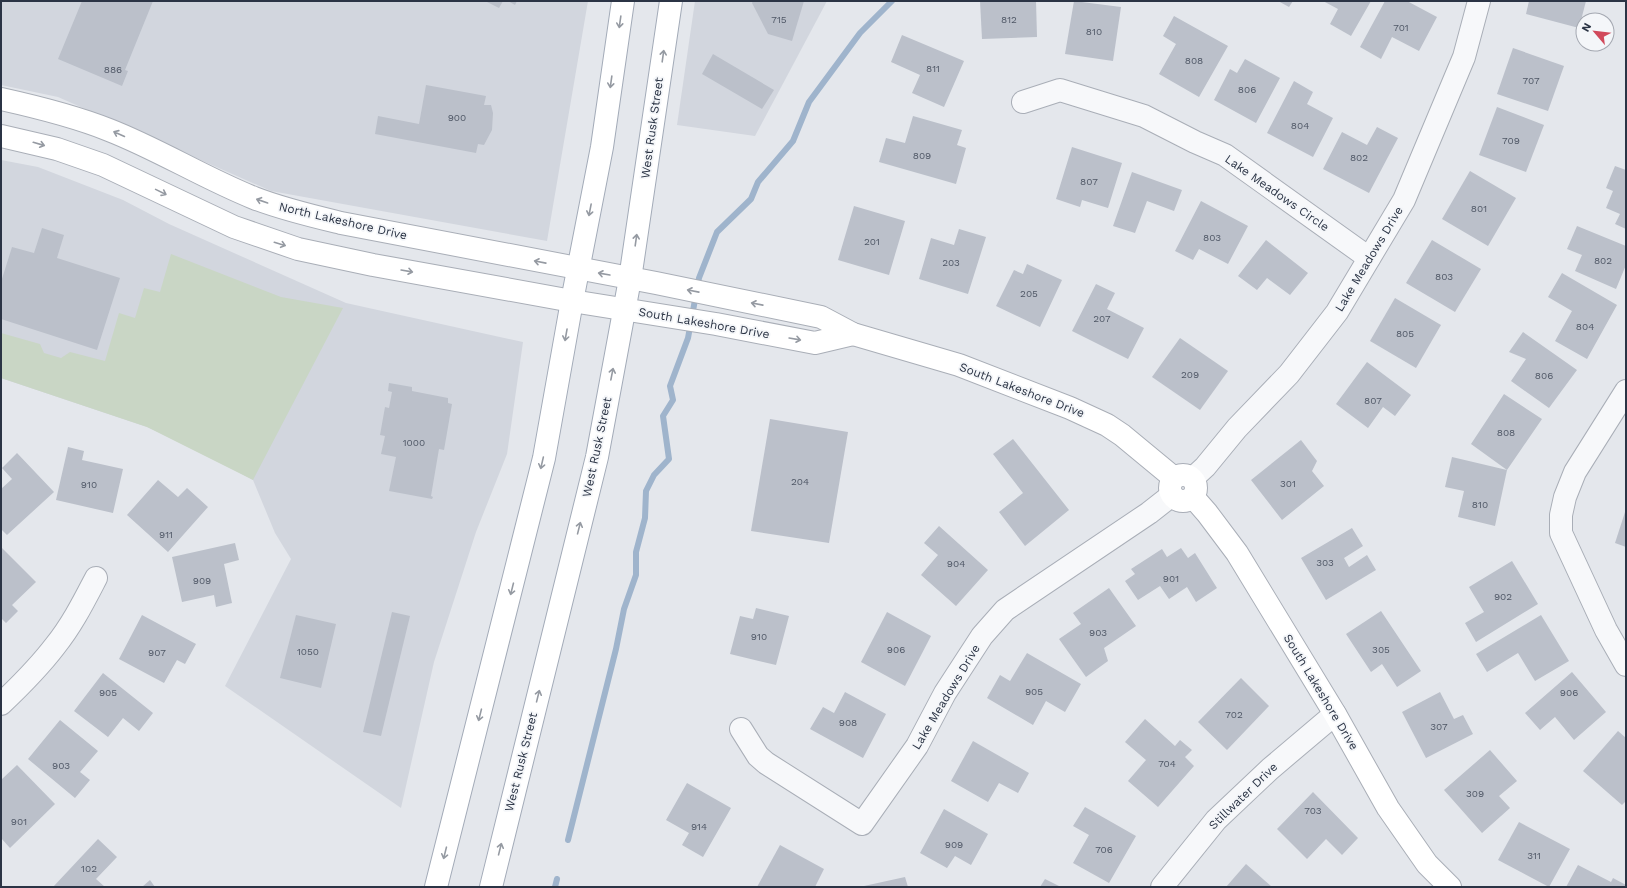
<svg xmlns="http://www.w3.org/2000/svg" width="1627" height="888" viewBox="0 0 1627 888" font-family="'Work Sans',sans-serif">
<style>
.built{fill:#d2d6de}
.green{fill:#c9d6c5}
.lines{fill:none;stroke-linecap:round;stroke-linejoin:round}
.stream{stroke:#9fb4cc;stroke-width:6}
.building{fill:#bbc0ca}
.street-casing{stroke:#a9aeb7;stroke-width:24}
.secondary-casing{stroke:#a9aeb7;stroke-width:24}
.primary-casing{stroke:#a3abb8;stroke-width:24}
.street{stroke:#f7f8fa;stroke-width:22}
.secondary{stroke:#fff;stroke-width:22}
.primary{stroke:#fff;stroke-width:22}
.oneway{stroke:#959aa2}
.labels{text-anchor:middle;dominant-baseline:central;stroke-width:3.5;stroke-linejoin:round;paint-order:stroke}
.number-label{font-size:10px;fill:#4f5766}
.street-label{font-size:12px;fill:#2b3445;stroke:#f4f6f9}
</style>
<rect width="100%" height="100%" fill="#e4e7ec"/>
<g class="built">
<path d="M1,1H588L547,241L271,191L58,97L1,85Z"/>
<path d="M695,1H827L755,136L677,125Z"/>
<path d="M1,160L38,167L123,200L169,224L346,303L523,342L507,454L476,532L434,662L401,808L225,686L291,559L275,533L253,480L192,447L147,427L1,378Z"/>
</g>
<path class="green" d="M171,254L281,297L343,308L253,480L147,427L1,378V333L40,344L44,353L61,358L70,352L105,361L119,313L135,318L144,288L160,292Z"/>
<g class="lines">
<g class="stream">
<path d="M568,840L616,649L624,609L636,575V552L645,518L646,491L654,475L669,459L663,416L673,400L670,386L688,338L699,278L717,232L751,199L758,182L793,141L809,102L860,33L892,1"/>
<path d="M555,887L557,879"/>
</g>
</g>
<g class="building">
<path d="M82,1H153L125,70L128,71L122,86L58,59Z"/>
<path d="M485,1H503L499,8Z"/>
<path d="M508,1H517L515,5Z"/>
<path d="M753,1H804L792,41L768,34L752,3Z"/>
<path d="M980,1H1036L1037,37L982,39Z"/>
<path d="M1074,1L1121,7L1113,61L1065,54Z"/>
<path d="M1278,1H1293L1289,7Z"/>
<path d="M1323,1H1371L1351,36L1330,24L1338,9Z"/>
<path d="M1385,1H1407L1437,17L1419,51L1392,37L1381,59L1360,47Z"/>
<path d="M1529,1H1586L1579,28L1526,14Z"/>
<path d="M1174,16L1228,46L1199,97L1159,74L1176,44L1163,36Z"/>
<path d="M902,35L964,61L944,107L912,93L920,75L891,62Z"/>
<path d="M1513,48L1564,66L1548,111L1497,94Z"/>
<path d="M713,54L774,90L762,109L702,74Z"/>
<path d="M1245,59L1280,78L1256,123L1214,100L1230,69L1237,73Z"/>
<path d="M1294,81L1313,92L1307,104L1333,118L1313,157L1267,133Z"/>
<path d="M426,85L486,96L484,105H491L493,113L492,130L484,145L478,144L476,153L375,134L378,116L419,124Z"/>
<path d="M1497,107L1544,125L1526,172L1479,155Z"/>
<path d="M913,116L962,130L957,145L966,148L956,184L879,162L886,138L905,143Z"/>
<path d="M1377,127L1398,138L1369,193L1323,169L1342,132L1367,145Z"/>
<path d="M1072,147L1122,163L1108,208L1082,200L1080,207L1056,199Z"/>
<path d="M1615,166L1626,170V229L1615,224L1620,214L1606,208L1613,191L1606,188Z"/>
<path d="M1470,171L1516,198L1488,246L1442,219Z"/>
<path d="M1132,172L1182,190L1174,211L1147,201L1135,233L1113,226Z"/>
<path d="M1201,201L1248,226L1228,264L1199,249L1193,260L1175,251Z"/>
<path d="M854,206L905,221L889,275L838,260Z"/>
<path d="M1577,226L1626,246V265L1616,289L1575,271L1582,255L1567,249Z"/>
<path d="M42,228L64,235L57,258L120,278L97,350L1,319V282L12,247L34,253Z"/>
<path d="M959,229L986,237L968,294L919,279L931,238L954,245Z"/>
<path d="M1266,240L1308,273L1290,295L1267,278L1257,290L1238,276Z"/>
<path d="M1432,240L1481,269L1455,312L1406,283Z"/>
<path d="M1027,264L1062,280L1040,327L996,306L1014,270L1023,274Z"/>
<path d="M1562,273L1617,305L1587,359L1555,341L1572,311L1548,297Z"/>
<path d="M1096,284L1115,293L1107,309L1144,328L1128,359L1072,331Z"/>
<path d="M1395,298L1441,325L1416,368L1370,341Z"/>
<path d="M1523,332L1577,370L1549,408L1511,381L1526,359L1509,352Z"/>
<path d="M1180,338L1228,371L1200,410L1152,377Z"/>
<path d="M1367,362L1411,395L1395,416L1383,407L1368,428L1336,404Z"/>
<path d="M389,383L412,387V391L448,398V403L452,404L444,450L439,449L431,496L433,497L432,499L389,491L396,457L381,454L385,436L380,435L385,407L389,408L392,392L388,391Z"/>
<path d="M1504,394L1542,419L1507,470L1495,526L1458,517L1464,491L1445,487L1452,457L1507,470L1471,444Z"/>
<path d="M770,419L848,432L829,543L751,531Z"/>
<path d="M1013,439L1069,510L1025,546L999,512L1023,493L993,454Z"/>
<path d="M1301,440L1317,461L1312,471L1324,486L1282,520L1251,480Z"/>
<path d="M68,447L84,451L82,460L123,469L113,513L56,500Z"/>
<path d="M17,453L54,492L7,535L1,529V489L12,479L2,468Z"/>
<path d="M158,480L178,497L187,488L208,507L168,552L127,515Z"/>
<path d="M1626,509V547L1615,543Z"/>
<path d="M939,526L988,570L956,606L921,575L938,555L924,543Z"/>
<path d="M1352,528L1363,546L1344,558L1349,567L1367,555L1376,570L1326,600L1301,558Z"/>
<path d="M235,543L239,560L224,564L232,603L216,607L214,595L182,602L172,557Z"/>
<path d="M1,547L36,582L12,605L18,611L6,623L1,618Z"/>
<path d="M1181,548L1188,558L1195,553L1217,588L1196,602L1187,587L1169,599L1160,586L1138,600L1125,581L1135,574L1131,569L1162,549L1167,557Z"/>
<path d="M1512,561L1538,604L1476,642L1465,623L1484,612L1469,587Z"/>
<path d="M1109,588L1136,626L1104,648L1108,661L1086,677L1059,639L1081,624L1073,613Z"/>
<path d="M756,608L789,616L776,665L730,654L740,616L753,619Z"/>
<path d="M1381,611L1421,671L1397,687L1382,664L1371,672L1346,634Z"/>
<path d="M392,612L410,616L381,736L363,732Z"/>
<path d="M887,612L931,636L905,686L861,662Z"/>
<path d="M142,615L196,644L185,664L177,660L164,683L119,659Z"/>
<path d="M296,615L336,624L321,688L280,678Z"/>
<path d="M1541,615L1569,661L1535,681L1518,653L1487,672L1476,654Z"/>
<path d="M1027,653L1081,684L1065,712L1046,701L1033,725L987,698L1000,675L1010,681Z"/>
<path d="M1572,672L1606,712L1574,740L1555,717L1540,730L1525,713Z"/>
<path d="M103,673L153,713L139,731L123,718L108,737L74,711Z"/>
<path d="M1241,678L1269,706L1227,750L1198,722Z"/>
<path d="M845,692L886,714L863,758L810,729L823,707L834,713Z"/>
<path d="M1440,692L1454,719L1463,715L1473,734L1426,758L1402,712Z"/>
<path d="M1145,719L1175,746L1180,740L1192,750L1185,757L1194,766L1158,807L1128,781L1146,760L1125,742Z"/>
<path d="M60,720L98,751L80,772L90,780L75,798L28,759Z"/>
<path d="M1618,731L1626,738V801L1622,805L1583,771Z"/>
<path d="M973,741L1029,773L1018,793L999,783L988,802L951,781Z"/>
<path d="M1490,750L1517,781L1499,796L1510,808L1482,833L1444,790Z"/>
<path d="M17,765L55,804L10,848L1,838V780Z"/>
<path d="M687,783L731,808L703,857L682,845L689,833L666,820Z"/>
<path d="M1313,792L1358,838L1342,855L1326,839L1307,859L1277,829Z"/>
<path d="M1085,807L1136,836L1109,883L1073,863L1089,835L1073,826Z"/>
<path d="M944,809L988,834L971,865L955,856L947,868L920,853Z"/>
<path d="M1519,822L1570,849L1549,887L1498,860Z"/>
<path d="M98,839L117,857L96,879L105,887H53Z"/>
<path d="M780,845L824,869L815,887H757Z"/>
<path d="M1246,864L1272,887H1226Z"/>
<path d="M1578,865L1611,882L1613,878L1626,885V887H1566Z"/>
<path d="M905,877L908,887H864V886Z"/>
<path d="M1045,879L1061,887H1040Z"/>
<path d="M150,880L155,887H142Z"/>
</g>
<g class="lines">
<g class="street-casing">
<g id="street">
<path d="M1023,102L1060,90L1144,116L1195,142L1225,155L1369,258"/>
<path d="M1626,391L1575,472L1565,497L1561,515V533L1606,630L1626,665"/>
<path d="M1193,478L1205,467L1237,428L1289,374L1337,312L1404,200L1464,57L1479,1"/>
<path d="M1,704C20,686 39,667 55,646C72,625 84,601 96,578"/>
<path d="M741,729L758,756L766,763L862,824L917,746L945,693L982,636L1005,610L1149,513L1172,495"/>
<path d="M1162,887L1216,820L1270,769L1335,714"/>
</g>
</g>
<g class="secondary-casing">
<g id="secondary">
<path d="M1,99C37,107 74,116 109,130C158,149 204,178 254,198C282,209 312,216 341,223L656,283L821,317L853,334L959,365L1070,408L1107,425L1122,435L1174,478"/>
<path d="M1,136L57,149L103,165L234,227L298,249L373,265L572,301L716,324L815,343L853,334"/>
<circle cx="1183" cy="488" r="13"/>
<path d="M1193,497L1207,513L1237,553L1335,714L1388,808L1427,864L1450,887"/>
</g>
</g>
<g class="primary-casing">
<g id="primary">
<path d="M436,887L544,458L572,301L602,147L623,1"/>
<path d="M491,887L597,457L630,279L671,1"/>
</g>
</g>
<use href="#street" class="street"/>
<use href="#secondary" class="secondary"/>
<use href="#primary" class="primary"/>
</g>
<defs><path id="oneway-shaft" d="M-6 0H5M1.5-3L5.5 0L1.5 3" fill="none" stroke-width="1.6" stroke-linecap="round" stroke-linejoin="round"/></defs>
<g class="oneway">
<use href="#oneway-shaft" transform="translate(620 22) rotate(98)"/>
<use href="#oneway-shaft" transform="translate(663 56) rotate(-82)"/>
<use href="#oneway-shaft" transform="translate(611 82) rotate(98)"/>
<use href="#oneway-shaft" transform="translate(119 134) rotate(-156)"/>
<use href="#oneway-shaft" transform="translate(39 144) rotate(16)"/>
<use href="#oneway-shaft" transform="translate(161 192) rotate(26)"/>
<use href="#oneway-shaft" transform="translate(262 201) rotate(-161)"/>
<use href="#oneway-shaft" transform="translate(590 210) rotate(101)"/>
<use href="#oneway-shaft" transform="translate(636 240) rotate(-82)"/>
<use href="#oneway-shaft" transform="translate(280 244) rotate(17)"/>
<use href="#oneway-shaft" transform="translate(540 262) rotate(-169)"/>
<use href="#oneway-shaft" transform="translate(407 271) rotate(10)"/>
<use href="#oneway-shaft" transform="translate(604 274) rotate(-170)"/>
<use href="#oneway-shaft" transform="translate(693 291) rotate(-169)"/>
<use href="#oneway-shaft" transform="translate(757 304) rotate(-169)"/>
<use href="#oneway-shaft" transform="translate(566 335) rotate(100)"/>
<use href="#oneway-shaft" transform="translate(795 339) rotate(10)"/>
<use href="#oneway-shaft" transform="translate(612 374) rotate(-79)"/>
<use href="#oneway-shaft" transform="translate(542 463) rotate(103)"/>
<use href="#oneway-shaft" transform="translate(579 528) rotate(-76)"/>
<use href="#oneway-shaft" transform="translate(512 589) rotate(104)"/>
<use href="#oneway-shaft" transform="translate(538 696) rotate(-76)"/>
<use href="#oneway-shaft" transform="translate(480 715) rotate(104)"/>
<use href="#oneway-shaft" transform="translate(500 849) rotate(-76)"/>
<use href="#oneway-shaft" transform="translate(445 853) rotate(104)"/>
</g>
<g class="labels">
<g class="number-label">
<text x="779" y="19">715</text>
<text x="1009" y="19">812</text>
<text x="1401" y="27">701</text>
<text x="1094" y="31">810</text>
<text x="1194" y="60">808</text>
<text x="933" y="68">811</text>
<text x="113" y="69">886</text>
<text x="1531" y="80">707</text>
<text x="1247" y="89">806</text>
<text x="457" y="117">900</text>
<text x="1300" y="125">804</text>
<text x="1511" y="140">709</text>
<text x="922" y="155">809</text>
<text x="1359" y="157">802</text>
<text x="1089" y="181">807</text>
<text x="1479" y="208">801</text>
<text x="1212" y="237">803</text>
<text x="872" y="241">201</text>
<text x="1603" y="260">802</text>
<text x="951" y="262">203</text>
<text x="1444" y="276">803</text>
<text x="1029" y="293">205</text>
<text x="1102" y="318">207</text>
<text x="1585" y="326">804</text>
<text x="1405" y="333">805</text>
<text x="1190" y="374">209</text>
<text x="1544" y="375">806</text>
<text x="1373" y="400">807</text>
<text x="1506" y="432">808</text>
<text x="414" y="442">1000</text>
<text x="800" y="481">204</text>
<text x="1288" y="483">301</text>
<text x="89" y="484">910</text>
<text x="1480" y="504">810</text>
<text x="166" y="534">911</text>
<text x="1325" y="562">303</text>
<text x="956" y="563">904</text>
<text x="1171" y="578">901</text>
<text x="202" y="580">909</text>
<text x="1503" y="596">902</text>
<text x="1098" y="632">903</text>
<text x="759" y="636">910</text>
<text x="896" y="649">906</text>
<text x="1381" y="649">305</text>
<text x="308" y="651">1050</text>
<text x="157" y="652">907</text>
<text x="1034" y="691">905</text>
<text x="108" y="692">905</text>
<text x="1569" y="692">906</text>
<text x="1234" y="714">702</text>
<text x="848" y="722">908</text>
<text x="1439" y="726">307</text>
<text x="1167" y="763">704</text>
<text x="61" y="765">903</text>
<text x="1475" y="793">309</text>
<text x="1313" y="810">703</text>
<text x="19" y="821">901</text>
<text x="699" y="826">914</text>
<text x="954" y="844">909</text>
<text x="1104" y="849">706</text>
<text x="1534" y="855">311</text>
<text x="89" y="868">102</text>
</g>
<g class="street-label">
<text transform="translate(652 128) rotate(-82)">West Rusk Street</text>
<text transform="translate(1277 193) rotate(35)">Lake Meadows Circle</text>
<text transform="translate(343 221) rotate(13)">North Lakeshore Drive</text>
<text transform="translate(1369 259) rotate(-59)">Lake Meadows Drive</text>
<text transform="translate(704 323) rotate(10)">South Lakeshore Drive</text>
<text transform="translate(1022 390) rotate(21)">South Lakeshore Drive</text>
<text transform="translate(597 447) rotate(-78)">West Rusk Street</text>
<text transform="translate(1321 692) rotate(59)">South Lakeshore Drive</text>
<text transform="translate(946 697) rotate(-59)">Lake Meadows Drive</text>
<text transform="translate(521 762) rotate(-76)">West Rusk Street</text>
<text transform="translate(1243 796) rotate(-44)">Stillwater Drive</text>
</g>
</g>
<rect width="1627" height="888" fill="none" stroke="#2b3445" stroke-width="4"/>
<g transform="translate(1595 32) rotate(298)"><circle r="19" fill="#f4f6f9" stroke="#a4a8b1"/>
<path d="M0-3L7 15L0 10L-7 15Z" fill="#d1495b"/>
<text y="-6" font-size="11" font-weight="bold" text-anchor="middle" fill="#2b3445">N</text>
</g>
</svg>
